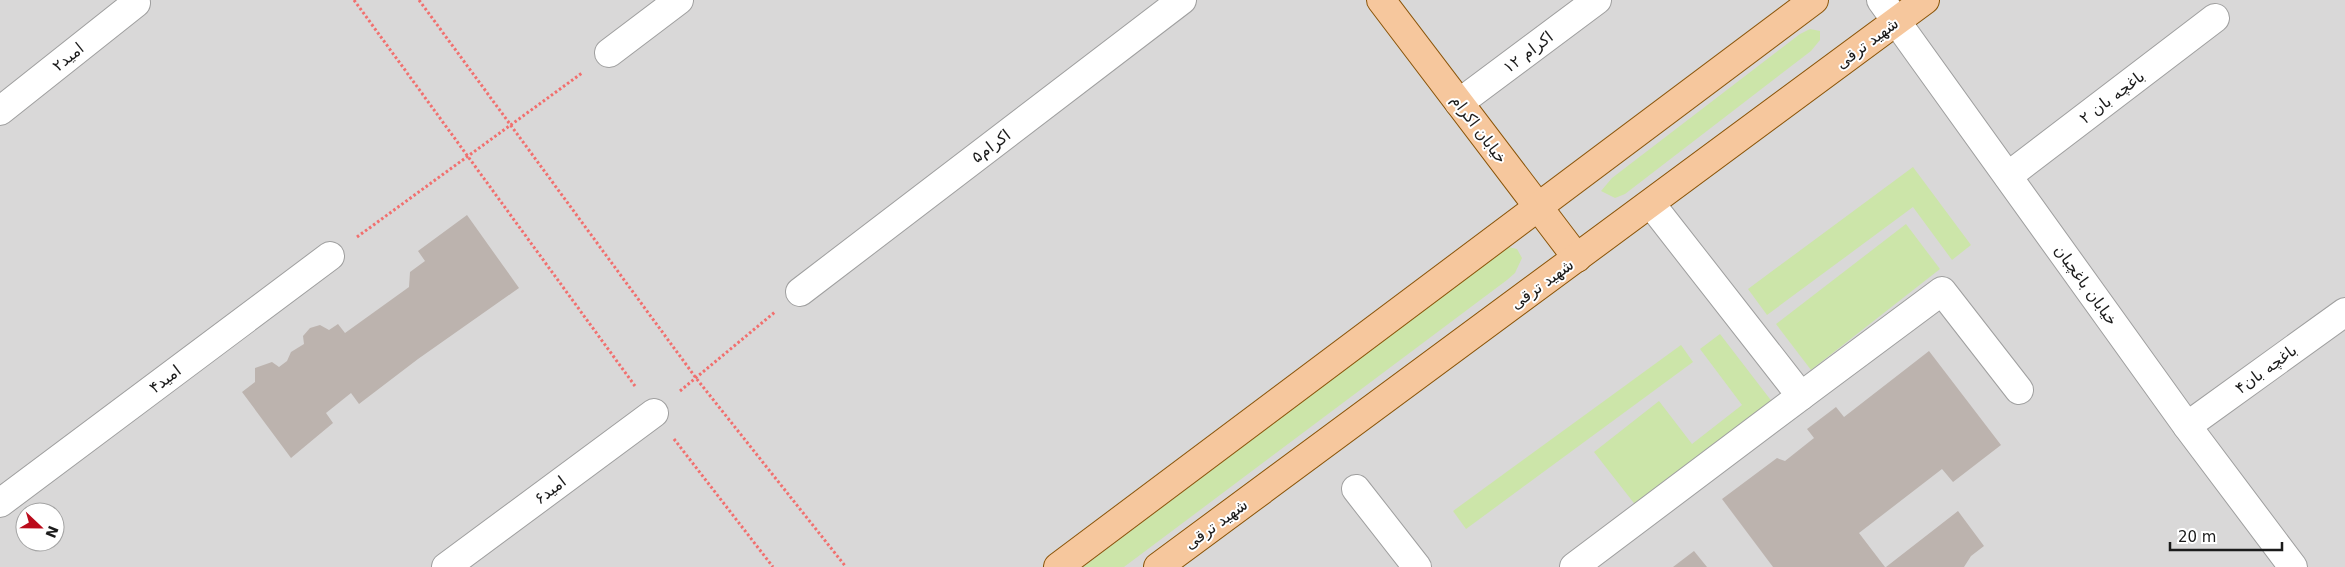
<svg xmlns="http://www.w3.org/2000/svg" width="2345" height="567" viewBox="0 0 2345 567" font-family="'DejaVu Sans',Cairo,sans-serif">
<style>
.residential{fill:#d9d8d8;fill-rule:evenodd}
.grass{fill:#cce5a9}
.building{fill:#bcb3ae}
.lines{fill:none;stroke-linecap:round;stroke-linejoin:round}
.minor-casing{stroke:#9f9f9f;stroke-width:30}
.major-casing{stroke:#8a5408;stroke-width:30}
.path{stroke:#f16f6e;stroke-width:3;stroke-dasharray:2.5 2.5;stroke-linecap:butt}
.minor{stroke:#fff;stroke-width:28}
.major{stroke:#f6c79d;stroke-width:28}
.labels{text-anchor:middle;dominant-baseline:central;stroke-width:4;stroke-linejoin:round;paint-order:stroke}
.street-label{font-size:16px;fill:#1b1b1b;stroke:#fff}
</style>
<rect width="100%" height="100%" fill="#ece8e1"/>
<path class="residential" d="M0,0H2345V567H0ZM25,512H55V542H25Z"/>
<g class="grass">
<path d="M1810,29L1820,31V40L1811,51L1625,194L1615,198L1601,191L1612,178L1800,34Z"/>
<path d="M1913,167L1971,245L1952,260L1913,207L1767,315L1748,289Z"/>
<path d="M1906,224L1940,269L1811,370L1776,324Z"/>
<path d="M1508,247L1517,249L1522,258L1515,273L1507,280L1124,567H1083Z"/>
<path d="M1720,334L1773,403L1637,507L1594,452L1659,401L1692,444L1742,405L1700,349Z"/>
<path d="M1681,345L1693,362L1466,529L1453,511Z"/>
</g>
<g class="building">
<path d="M467,215L519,288L418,359L359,404L351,393L326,413L333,423L291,458L242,392L255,382V368L272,362L279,367L287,361L291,352L304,344L303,336L310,328L320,325L329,330L338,324L345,333L409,287L410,272L425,261L418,251Z"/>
<path d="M1929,351L2001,445L1953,482L1942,469L1859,533L1885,567H1773L1722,499L1777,458L1785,461L1814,438L1807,429L1836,407L1844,417Z"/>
<path d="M1958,511L1984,546L1971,556L1964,567H1886Z"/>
<path d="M1694,551L1707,567H1673Z"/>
</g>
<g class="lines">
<g class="minor-casing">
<g id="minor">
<path d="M1881,0L2187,426L2293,567"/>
<path d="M609,53L679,0"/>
<path d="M1459,103L1597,0"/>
<path d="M0,111L136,3"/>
<path d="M2008,176L2215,18"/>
<path d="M1651,204L1801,396L1942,291L2019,390"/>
<path d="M800,292L1182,0"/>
<path d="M2187,426L2345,312"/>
<path d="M1356,489L1417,567"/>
<path d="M0,503L330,256"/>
<path d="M446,567L654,413"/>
<path d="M1574,567L1801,396"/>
</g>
</g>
<g class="major-casing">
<g id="major">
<path d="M1381,0L1577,258"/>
<path d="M1058,567L1814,0"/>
<path d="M1158,567L1925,0"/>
</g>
</g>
<g class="path">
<path d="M354,0L635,386"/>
<path d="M419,0L696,378L846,567"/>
<path d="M357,237L582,73"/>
<path d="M680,391L775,312"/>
<path d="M674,439L773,567"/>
</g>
<use href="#minor" class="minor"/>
<use href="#major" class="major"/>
</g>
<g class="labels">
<g class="street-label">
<text transform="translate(1867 43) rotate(-37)">شهید ترقی</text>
<text transform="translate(1528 52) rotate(-37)">اکرام ۱۲</text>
<text transform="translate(68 57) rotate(-39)">امید۲</text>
<text transform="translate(2112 97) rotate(-37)">باغچه بان ۲</text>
<text transform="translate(1479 129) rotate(53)">خیابان اکرام</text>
<text transform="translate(991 146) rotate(-37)">اکرام۵</text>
<text transform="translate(1542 284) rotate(-36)">شهید ترقی</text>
<text transform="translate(2086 285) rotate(54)">خیابان باغچبان</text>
<text transform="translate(2266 369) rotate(-36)">باغچه بان۴</text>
<text transform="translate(165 379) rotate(-37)">امید۴</text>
<text transform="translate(550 490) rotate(-37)">امید۶</text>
<text transform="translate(1216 524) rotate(-36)">شهید ترقی</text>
</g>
</g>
<g transform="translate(40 527) rotate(112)"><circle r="24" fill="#ffffff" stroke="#a4a4a4"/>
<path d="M0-4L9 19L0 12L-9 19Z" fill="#bb0b1b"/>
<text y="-8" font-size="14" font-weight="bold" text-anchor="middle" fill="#1b1b1b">N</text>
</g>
<path d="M2170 542v8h112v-8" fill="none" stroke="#1b1b1b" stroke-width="2.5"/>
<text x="2178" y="542" font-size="15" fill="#1b1b1b" stroke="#ffffff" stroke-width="4" paint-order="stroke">20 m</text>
</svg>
